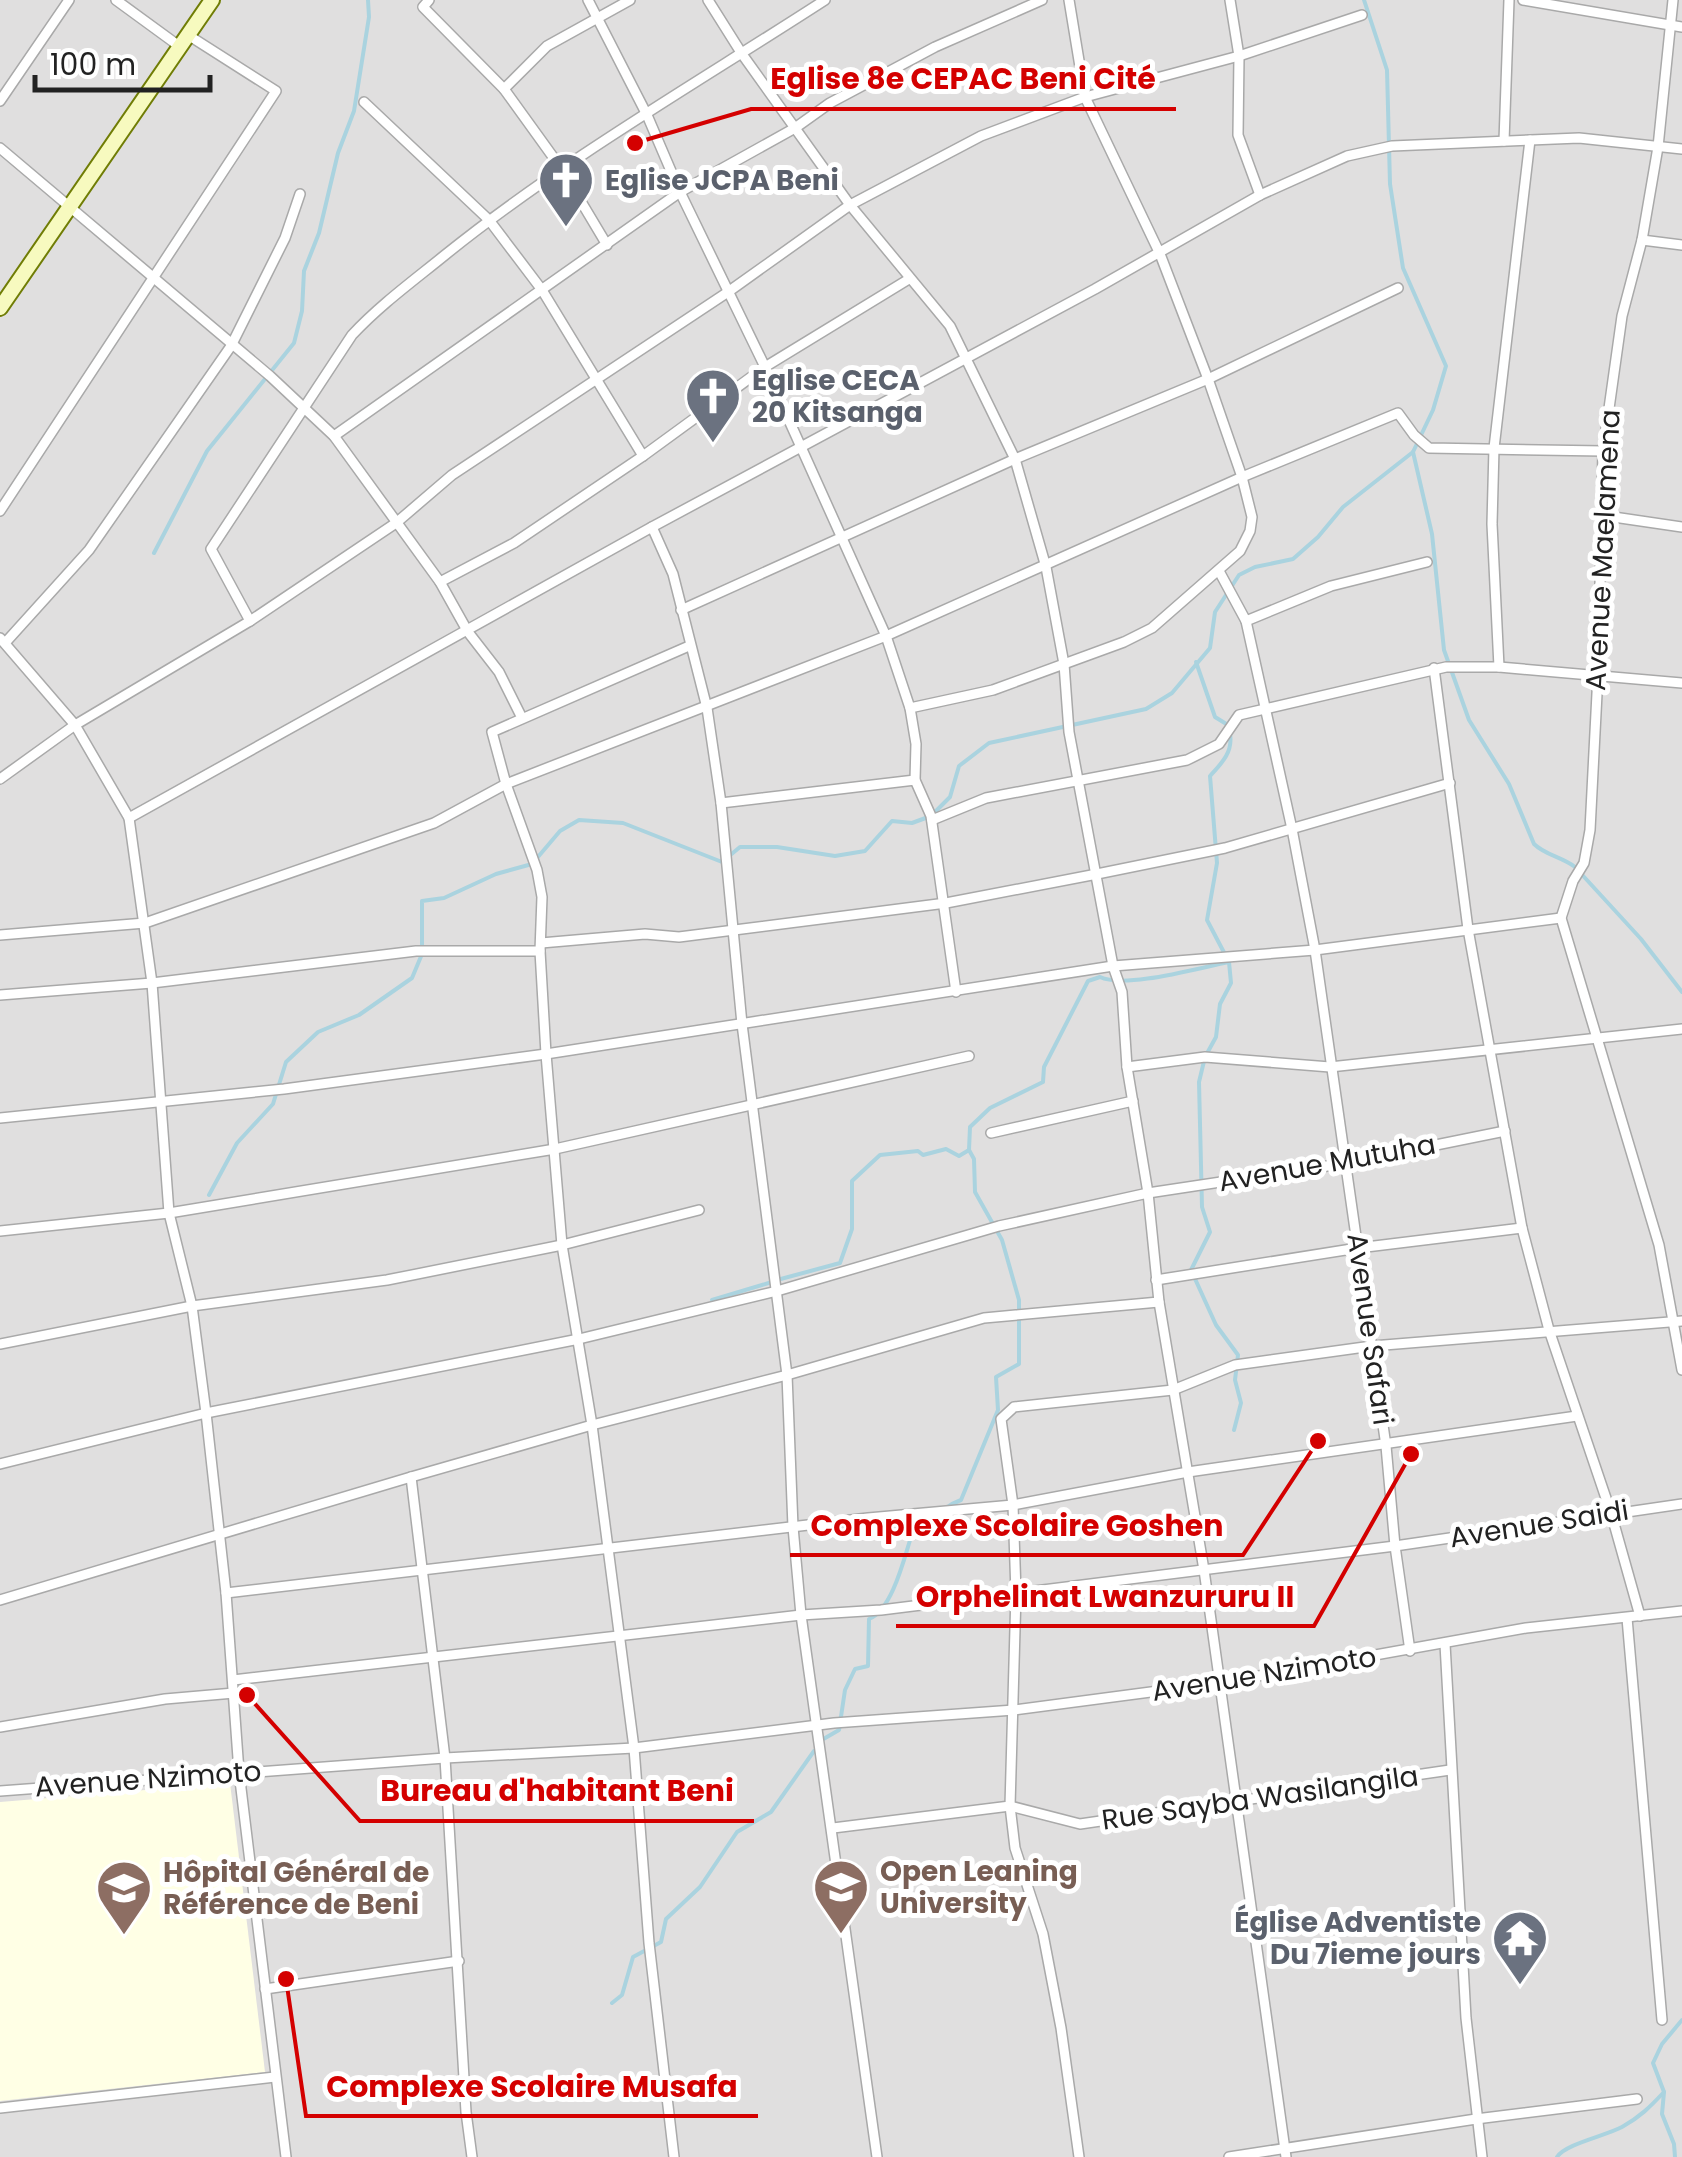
<svg xmlns="http://www.w3.org/2000/svg" width="1682" height="2157" viewBox="0 0 1682 2157" font-family="Poppins,sans-serif">
<style>
.residential{fill:#e0dfdf}
.education{fill:#ffffe5}
.lines{fill:none;stroke-linecap:round;stroke-linejoin:round}
.stream{stroke:#aad3df;stroke-width:4}
.street-casing{stroke:#a9a9a9;stroke-width:12}
.secondary-casing{stroke:#707d05;stroke-width:18}
.street{stroke:#fff;stroke-width:9}
.secondary{stroke:#f7fabf;stroke-width:14}
.labels{text-anchor:middle;dominant-baseline:central;stroke-width:10;stroke-linejoin:round;paint-order:stroke}
.worship-label{font-size:28px;font-weight:bold;fill:#5b616d;stroke:#fff;text-anchor:start}
.street-label{font-size:28px;fill:#222;stroke:#fff}
.education-label{font-size:28px;font-weight:bold;fill:#785e54;stroke:#fff;text-anchor:start}
.leader{fill:none;stroke:#d40000;stroke-width:4}
.callout-dot{fill:#d40000;stroke:#fff;stroke-width:4}
.callout-label{font-size:30px;text-anchor:middle;font-weight:bold;fill:#d40000;stroke:#fff;stroke-width:10;stroke-linejoin:round;paint-order:stroke}
</style>
<rect width="100%" height="100%" fill="#f2efe9"/>
<rect class="residential" x="0" y="0" width="1682" height="2157"/>
<path class="education" d="M230,1783L265,2072L0,2101V1802Z"/>
<g class="lines">
<g class="stream">
<path d="M1413,452L1432,534L1444,650L1469,720L1509,784L1534,844C1545,855 1562,857 1575,867L1641,939L1682,992"/>
<path d="M154,553L207,451L294,343L302,311L304,271L319,233L338,153L354,111L369,17L368,0"/>
<path d="M1196,662L1215,717L1228,725"/>
<path d="M1230,734C1233,752 1222,763 1210,776L1217,863L1207,920L1229,962L1231,983L1220,1004L1216,1037L1205,1057L1199,1082L1202,1207L1210,1232L1191,1270L1216,1325L1238,1355L1235,1380L1241,1403L1234,1430"/>
<path d="M209,1195L237,1143L273,1104L286,1062L318,1032L359,1015L412,978L422,954V901L444,898L496,874L532,864L560,831L579,820L623,823L722,862L740,847H777L835,856L865,851L892,821L912,823L931,816L950,797L959,766L989,743L1146,709L1172,693L1210,648L1215,612L1239,575L1255,567L1293,559L1318,537L1343,507L1413,452L1433,410L1446,366L1403,268L1390,184L1387,70L1364,0"/>
<path d="M777,1280L840,1263L852,1229V1181L880,1155L918,1151L923,1155L946,1149L959,1156L969,1150"/>
<path d="M712,1300L772,1282"/>
<path d="M820,1741L839,1730L845,1690L855,1669L868,1666L869,1619C892,1610 904,1559 911,1537C934,1526 936,1509 961,1500L998,1410L996,1377L1019,1364V1300L1002,1240L975,1192L974,1159L969,1150L970,1127L990,1108L1043,1082L1044,1067L1088,981L1100,977C1125,989 1198,968 1229,962"/>
<path d="M612,2003L622,1995L633,1957L661,1942L666,1919L700,1887L737,1832L771,1812L814,1751"/>
<path d="M1557,2157C1565,2144 1605,2136 1622,2127C1640,2117 1650,2107 1664,2092"/>
<path d="M1675,2157L1674,2144L1662,2114L1664,2092L1653,2063L1662,2044L1682,2020"/>
</g>
<g class="street-casing">
<g id="street">
<path d="M116,0L179,46"/>
<path d="M429,0L423,7L504,89L561,168L607,245"/>
<path d="M588,0L647,115L680,192L765,367L886,636L910,708L916,744L915,780L931,816L956,992"/>
<path d="M708,0L742,54L850,205L950,326L1015,459L1046,567L1064,664L1069,732L1113,966L1122,992L1127,1067L1148,1193L1159,1302L1204,1570L1286,2157"/>
<path d="M1230,0L1239,56L1238,135L1260,195"/>
<path d="M1523,0L1682,27"/>
<path d="M1673,0L1658,147L1642,240L1622,316L1603,451L1598,674L1590,830L1584,863L1573,881L1561,918L1659,1245L1682,1370"/>
<path d="M504,89L547,46L630,0"/>
<path d="M0,101L69,0"/>
<path d="M364,102L489,220L542,290L643,456"/>
<path d="M1504,141L1509,0"/>
<path d="M0,148L270,376L334,436L440,582L468,632L499,672L522,718"/>
<path d="M1642,240L1682,245"/>
<path d="M334,436L680,192L795,128L830,103L935,47L1042,0"/>
<path d="M0,511L276,91L188,35"/>
<path d="M1600,515L1682,527"/>
<path d="M652,527L673,574L707,708L721,803L742,1024L787,1375L793,1527L801,1615L877,2157"/>
<path d="M1219,571L1246,621L1292,829L1315,950L1386,1446L1395,1546L1410,1651"/>
<path d="M440,582L514,543L643,456L765,367L909,279"/>
<path d="M681,610L1015,459L1208,379L1398,288"/>
<path d="M250,621L211,549L352,335C380,305 413,281 445,255C563,160 697,83 825,0"/>
<path d="M1246,621L1331,586L1427,562"/>
<path d="M0,638L75,725L129,818L152,983L169,1213L192,1306L206,1413L226,1593L239,1772L286,2157"/>
<path d="M5,643L89,550L231,346L285,238L300,194"/>
<path d="M1499,667L1492,524L1494,448L1530,140"/>
<path d="M1434,668L1468,929L1522,1228L1549,1330L1611,1513L1640,1616"/>
<path d="M910,708L993,690L1124,642L1152,628L1240,551L1250,531L1252,517L1242,477L1208,379L1160,254L1085,97L1069,0"/>
<path d="M0,779L75,725L250,621L396,523L452,475L728,292L850,205L981,136L1085,97L1239,56L1362,15"/>
<path d="M721,803L915,780"/>
<path d="M129,818L652,527L1095,289L1260,195L1347,156L1392,146L1579,138L1682,149"/>
<path d="M932,820L986,798L1187,760L1219,744L1239,715L1446,667H1499L1682,683"/>
<path d="M0,935L145,923L434,823L506,784L886,636L1242,477L1398,413L1414,435L1429,448L1603,451"/>
<path d="M541,943L645,934L679,937L946,903L1097,874L1225,848L1450,783"/>
<path d="M0,995L152,983L416,951H540"/>
<path d="M1127,1067L1205,1057L1330,1067L1682,1029"/>
<path d="M0,1118L284,1089L546,1054L1113,966L1315,950L1561,918"/>
<path d="M991,1133L1133,1101"/>
<path d="M0,1231L169,1213L555,1149L969,1056"/>
<path d="M1156,1280L1358,1248L1522,1228"/>
<path d="M0,1344L192,1306L387,1280L562,1245L699,1210"/>
<path d="M0,1464L206,1413L579,1339L777,1291L999,1226L1148,1193L1347,1163L1505,1131"/>
<path d="M411,1477L445,1758L466,2112L472,2157"/>
<path d="M226,1593L868,1518L1013,1505L1188,1472L1577,1416"/>
<path d="M0,1600L411,1477L592,1425L787,1375L984,1318L1159,1302"/>
<path d="M1627,1618L1662,2020"/>
<path d="M1445,1644L1466,2018L1482,2157"/>
<path d="M233,1680L801,1615L881,1610L1395,1546L1682,1504"/>
<path d="M0,1727L165,1699L234,1693"/>
<path d="M0,1791L445,1758L634,1748L834,1723L1014,1710L1219,1683L1526,1628L1682,1611"/>
<path d="M833,1828L1010,1806L1080,1824L1450,1770"/>
<path d="M265,1989L459,1961"/>
<path d="M0,2108L275,2077"/>
<path d="M674,2157L649,1943L634,1748L592,1425L562,1245L546,1054L540,951L542,897L537,870L506,784L492,732L689,646"/>
<path d="M1079,2157L1061,2028L1043,1934L1015,1848L1010,1806L1016,1593L1013,1505L1001,1419L1014,1407L1173,1390L1235,1365L1372,1346L1682,1321"/>
<path d="M1229,2157L1476,2119L1637,2099"/>
</g>
</g>
<g class="secondary-casing">
<path id="secondary" d="M0,308L212,0"/>
</g>
<use href="#street" class="street"/>
<use href="#secondary" class="secondary"/>
</g>
<defs>
<g id="church-pin" transform="scale(2.875)"><path d="M0 17L-7.5 6A9.5 9.5 0 1 1 7.5 6Z" fill="#6b7280" stroke="#fff"/><path d="M-1.2-6h2.4v3.5h3.3v2.4h-3.3V6h-2.4V-.1h-3.3v-2.4h3.3Z" fill="#fff"/></g>
<g id="university-pin" transform="scale(2.875)"><path d="M0 17L-7.5 6A9.5 9.5 0 1 1 7.5 6Z" fill="#8d6e63" stroke="#fff"/><path d="M0-5L7-2L0 1L-7-2ZM-4 1L0 2.5L4 1V4Q0 6-4 4Z" fill="#fff"/></g>
<g id="school-pin" transform="scale(2.875)"><path d="M0 17L-7.5 6A9.5 9.5 0 1 1 7.5 6Z" fill="#8d6e63" stroke="#fff"/><path d="M0-5L7-2L0 1L-7-2ZM-4 1L0 2.5L4 1V4Q0 6-4 4Z" fill="#fff"/></g>
<g id="temple-pin" transform="scale(2.875)"><path d="M0 17L-7.5 6A9.5 9.5 0 1 1 7.5 6Z" fill="#6b7280" stroke="#fff"/><path d="M0-6L5-2H3V0L6.5 2.5H4V6H1.5V3h-3V6H-4V2.5H-6.5L-3 0V-2H-5Z" fill="#fff"/></g>
</defs>
<g fill-rule="evenodd">
<use href="#church-pin" x="566" y="180"/>
<use href="#church-pin" x="713" y="396"/>
<use href="#university-pin" x="841" y="1887"/>
<use href="#school-pin" x="124" y="1888"/>
<use href="#temple-pin" x="1520" y="1938"/>
</g>
<g class="labels">
<g class="worship-label">
<text x="605" y="180">Eglise JCPA Beni</text>
<text x="752" y="380">Eglise CECA<tspan x="752" dy="32">20 Kitsanga</tspan></text>
<text x="1481" y="1922" text-anchor="end">Église Adventiste<tspan x="1481" dy="32">Du 7ieme jours</tspan></text>
</g>
<g class="street-label">
<text transform="translate(1603 550) rotate(-87)">Avenue Maelamena</text>
<text transform="translate(1327 1163) rotate(-10)">Avenue Mutuha</text>
<text transform="translate(1370 1329) rotate(82)">Avenue Safari</text>
<text transform="translate(1539 1524) rotate(-9)">Avenue Saidi</text>
<text transform="translate(1264 1674) rotate(-9)">Avenue Nzimoto</text>
<text transform="translate(148 1779) rotate(-4)">Avenue Nzimoto</text>
<text transform="translate(1260 1798) rotate(-8)">Rue Sayba Wasilangila</text>
</g>
<g class="education-label">
<text x="880" y="1871">Open Leaning<tspan x="880" dy="32">University</tspan></text>
<text x="163" y="1872">Hôpital Général de<tspan x="163" dy="32">Référence de Beni</tspan></text>
</g>
</g>
<path class="leader" d="M635 143L751 109H1176M1318 1441L1243 1555H790M1411 1454L1314 1626H896M247 1695L360 1821H754M286 1979L306 2116H758"/>
<g class="callout-dot">
<circle cx="635" cy="143" r="10"/>
<circle cx="1318" cy="1441" r="10"/>
<circle cx="1411" cy="1454" r="10"/>
<circle cx="247" cy="1695" r="10"/>
<circle cx="286" cy="1979" r="10"/>
</g>
<g class="callout-label">
<text x="963" y="89">Eglise 8e CEPAC Beni Cité</text>
<text x="1017" y="1536">Complexe Scolaire Goshen</text>
<text x="1105" y="1607">Orphelinat Lwanzururu II</text>
<text x="557" y="1801">Bureau d'habitant Beni</text>
<text x="532" y="2097">Complexe Scolaire Musafa</text>
</g>
<path d="M35 75v15h175v-15" fill="none" stroke="#222222" stroke-width="5"/>
<text x="50" y="75" font-size="30" fill="#222222" stroke="#ffffff" stroke-width="8" paint-order="stroke">100 m</text>
</svg>
